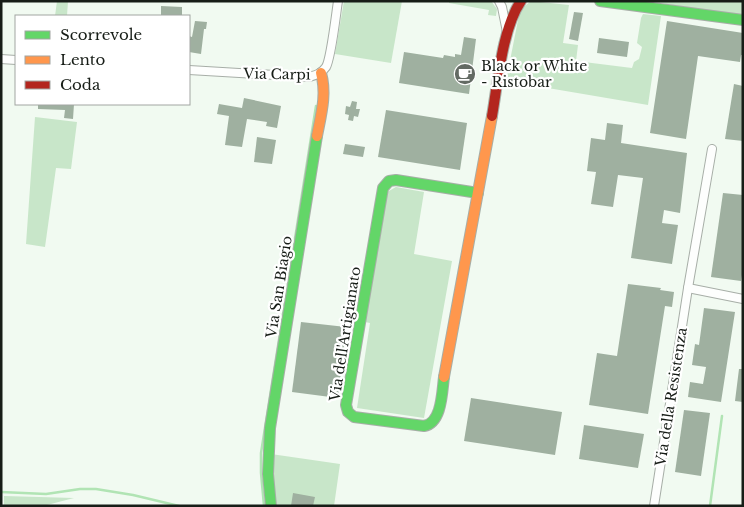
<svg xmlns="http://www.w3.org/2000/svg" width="744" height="507" viewBox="0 0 744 507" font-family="'Libre Baskerville',serif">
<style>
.green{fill:#c8e6c9}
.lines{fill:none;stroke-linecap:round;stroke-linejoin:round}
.stream{stroke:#b1e4b4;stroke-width:2.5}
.building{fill:#9fb0a0}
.street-casing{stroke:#a7aea7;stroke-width:10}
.fast-casing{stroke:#a7aea7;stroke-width:12}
.slow-casing{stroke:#a7aea7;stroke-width:12}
.jam-casing{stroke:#a7aea7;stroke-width:12}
.street{stroke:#fdfefd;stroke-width:8}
.fast{stroke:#63d668;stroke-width:10}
.slow{stroke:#ff974d;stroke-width:10}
.jam{stroke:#b3261e;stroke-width:10}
.labels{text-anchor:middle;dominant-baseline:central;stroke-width:4.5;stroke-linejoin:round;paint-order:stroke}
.poi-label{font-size:14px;fill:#171d17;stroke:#fff;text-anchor:start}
.street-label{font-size:14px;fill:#171d17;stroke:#fff}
</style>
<rect width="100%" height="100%" fill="#f1faf1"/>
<g class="green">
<path d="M57,1H68L67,16H55Z"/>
<path d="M344,1H402L391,63L335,54Z"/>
<path d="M449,1H491L497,9L496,16L488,15L489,10L449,3Z"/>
<path d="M531,1L569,5L563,43L578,45L576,61L632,68L634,62L639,59L642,47L637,43L641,18L643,14L661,16L648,105L506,81L519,15L521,9Z"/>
<path d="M647,1H743V16Z"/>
<path d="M35,117L77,122L71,169L56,168L45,247L26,244Z"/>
<path d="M396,187L424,192L414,254L452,261L424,418L357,408L370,323L365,322L387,192Z"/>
<path d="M271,454L340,464L334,506H275Z"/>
<path d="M4,496L74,498L43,506H4Z"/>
</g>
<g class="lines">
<g class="stream">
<path d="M1,492L46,494L80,489H96L133,495L179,506"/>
<path d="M264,506L261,473V453L316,106"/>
<path d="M710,506L722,416"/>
</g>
</g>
<g class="building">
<path d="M161,6L182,7V16H161Z"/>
<path d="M574,12L583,13L578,41L569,39Z"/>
<path d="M195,21L207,22L206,29H204L201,54L189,52V36L192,37Z"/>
<path d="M667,21L743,33V55H741L740,62L698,56L686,139L650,133Z"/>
<path d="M464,37L476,39L469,94L399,83L404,52L443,58L444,55L455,57V54L461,55Z"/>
<path d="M599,38L629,42L627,57L597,53Z"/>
<path d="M734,84L743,86V141L725,139Z"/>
<path d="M244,98L281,106L277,128L266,126L267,122L247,119L242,147L225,145L229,116L217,114L219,104L242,108Z"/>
<path d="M352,101L357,102L356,109H360L358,117L354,116L353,121L348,120L349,115L345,114L346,106L350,107Z"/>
<path d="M38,104H74L73,119L64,118L65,110L38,109Z"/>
<path d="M386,110L467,123L460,170L378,157Z"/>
<path d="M607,123L623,125L621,143L687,153L680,213L664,210L662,223L678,225L672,264L631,258L643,178L618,175L613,207L591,204L596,172L587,171L591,138L605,140Z"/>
<path d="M257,137L276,140L272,164L254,162Z"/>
<path d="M345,144L365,147L363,157L343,154Z"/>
<path d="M723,193L743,195V269L741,281L711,277Z"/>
<path d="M628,284L661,288L660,290L674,292L672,307L665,306L648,414L589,405L597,353L617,356Z"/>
<path d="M704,308L735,312L721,402L688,397L690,382L703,384L706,367L692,365L695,344L699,345Z"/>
<path d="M301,322L346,327L338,398L292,392Z"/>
<path d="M739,369H743V402L735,401Z"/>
<path d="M471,398L562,412L555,455L464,441Z"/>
<path d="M684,410L710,413L701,476L675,472Z"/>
<path d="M584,425L644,434L638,468L579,459Z"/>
<path d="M293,493L315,497L313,506H291Z"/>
</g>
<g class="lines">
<g class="street-casing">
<g id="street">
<path d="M499,1L502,7L507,32"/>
<path d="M1,59L16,60"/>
<path d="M189,70L309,77C316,75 321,74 326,67C331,59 336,14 338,1"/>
<path d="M688,288L743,299"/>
<path d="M654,506L688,288L712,149"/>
</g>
</g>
<g class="fast-casing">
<g id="fast">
<path d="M600,1L743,20"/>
<path d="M444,377C442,392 442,423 424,426L354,417L348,412L346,405L383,188L389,181L396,180L478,193"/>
<path d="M271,506L268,474L270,428L317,136"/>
</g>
</g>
<g class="slow-casing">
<g id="slow">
<path d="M317,136C321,115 327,94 321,73"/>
<path d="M444,377L492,116"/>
</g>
</g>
<g class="jam-casing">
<path id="jam" d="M492,116C498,82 502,29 521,1"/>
</g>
<use href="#street" class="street"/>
<use href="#fast" class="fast"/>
<use href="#slow" class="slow"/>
<use href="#jam" class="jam"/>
</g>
<defs>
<g id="cafe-disc" transform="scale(1.125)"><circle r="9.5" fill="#636a63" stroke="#fff"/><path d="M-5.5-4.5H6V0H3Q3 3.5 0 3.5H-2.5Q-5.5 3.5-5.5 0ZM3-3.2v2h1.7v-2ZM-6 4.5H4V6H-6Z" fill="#fff"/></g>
</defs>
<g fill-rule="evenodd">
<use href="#cafe-disc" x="465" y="74"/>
</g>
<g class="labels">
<g class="poi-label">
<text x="481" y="66">Black or White<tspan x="481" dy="16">- Ristobar</tspan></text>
</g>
<g class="street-label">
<text transform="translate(277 74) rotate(1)">Via Carpi</text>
<text transform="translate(279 287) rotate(-81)">Via San Biagio</text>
<text transform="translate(345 334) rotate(-81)">Via dell'Artigianato</text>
<text transform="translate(671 397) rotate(-81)">Via della Resistenza</text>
</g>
</g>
<rect width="744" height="507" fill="none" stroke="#171d17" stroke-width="5"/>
<rect x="15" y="15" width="175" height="90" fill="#ffffff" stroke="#a2a5a2"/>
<rect x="25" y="31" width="25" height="8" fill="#63d668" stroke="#a2a5a2"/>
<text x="60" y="40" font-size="15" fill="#171d17">Scorrevole</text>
<rect x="25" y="56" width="25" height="8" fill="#ff974d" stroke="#a2a5a2"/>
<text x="60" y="65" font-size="15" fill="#171d17">Lento</text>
<rect x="25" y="81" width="25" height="8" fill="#b3261e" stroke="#a2a5a2"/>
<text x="60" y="90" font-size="15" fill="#171d17">Coda</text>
</svg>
